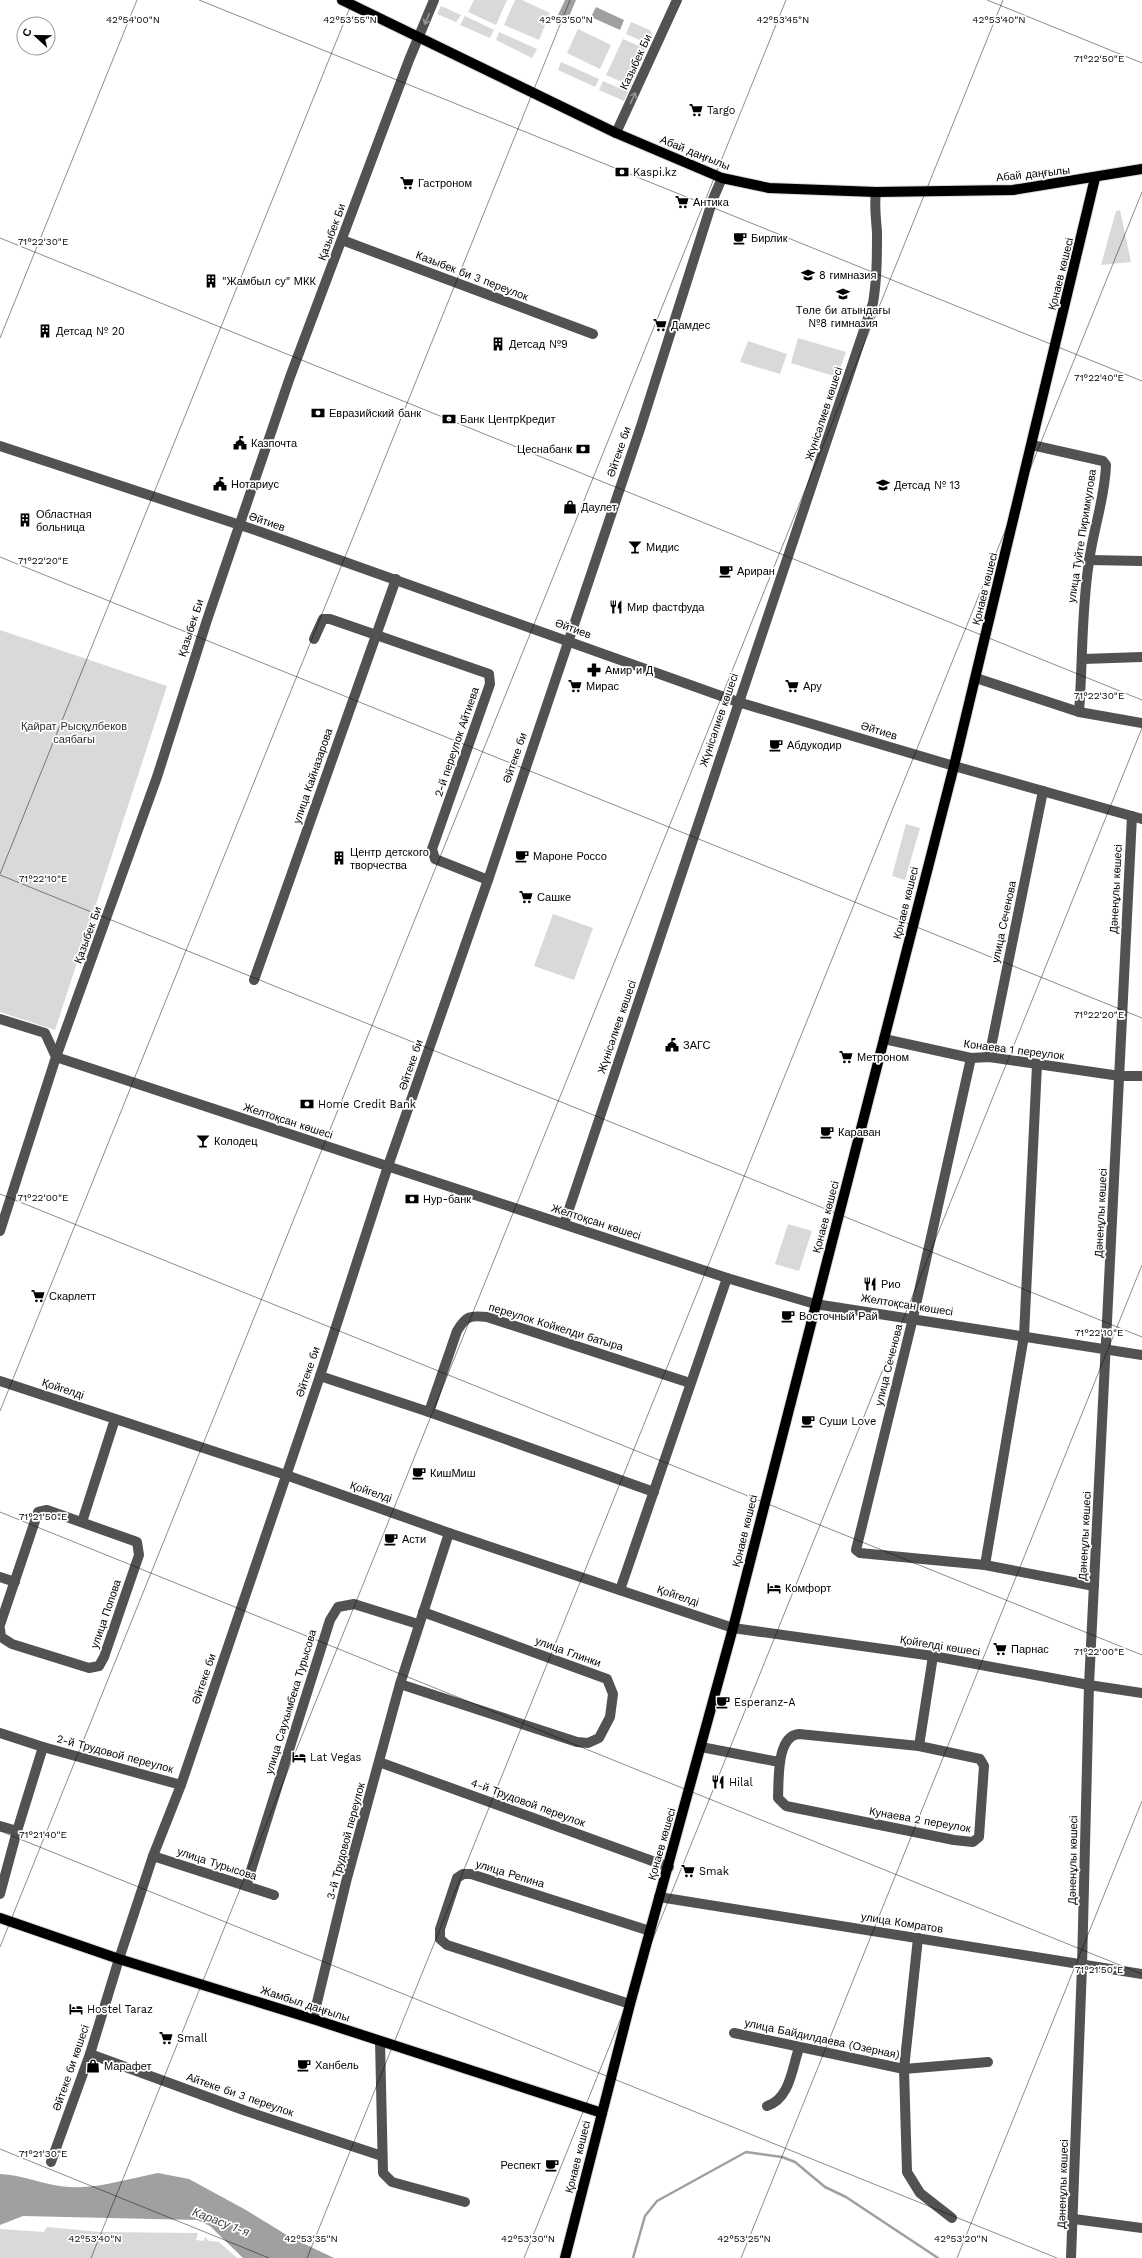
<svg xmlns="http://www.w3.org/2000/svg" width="1142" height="2258" viewBox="0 0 1142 2258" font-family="'Work Sans',sans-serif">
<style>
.green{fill:#d9d9d9}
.water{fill:#a0a0a0}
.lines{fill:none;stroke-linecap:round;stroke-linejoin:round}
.stream{stroke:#a0a0a0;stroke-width:2.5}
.major-casing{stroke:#dbdbdb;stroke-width:12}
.minor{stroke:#525252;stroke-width:10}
.major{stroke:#000;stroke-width:10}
.oneway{stroke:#979797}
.ticks{fill:none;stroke:#000;stroke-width:1;stroke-opacity:0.45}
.labels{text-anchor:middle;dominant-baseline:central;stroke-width:3.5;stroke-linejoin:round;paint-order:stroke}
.street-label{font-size:11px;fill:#000;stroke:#fff}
.poi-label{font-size:11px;fill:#000;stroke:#fff;text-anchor:start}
.park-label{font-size:11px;fill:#303030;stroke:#fff}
.water-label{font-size:12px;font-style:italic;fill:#414141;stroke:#fff}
.ticks-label{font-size:10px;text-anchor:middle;fill:#000;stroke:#fff;stroke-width:3.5;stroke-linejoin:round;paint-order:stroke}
</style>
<rect width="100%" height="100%" fill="#fff"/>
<g class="green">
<path d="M474,0H507L496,25L468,12Z"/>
<path d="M515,0H522L550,13L539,40L504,25Z"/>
<path d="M441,6L461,15L456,22L437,14Z"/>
<path d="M465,16L494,30L490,38L460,25Z"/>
<path d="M631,22L650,30L653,35L649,44L626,34Z"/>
<path d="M578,29L611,45L600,69L567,53Z"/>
<path d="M499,32L537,49L532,58L496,40Z"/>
<path d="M623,39L646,49L631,86L606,75Z"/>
<path d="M561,62L599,79L595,87L558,70Z"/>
<path d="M603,81L628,92L624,101L599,90Z"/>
<path d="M1120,210L1131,262L1101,265L1116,211Z"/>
<path d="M798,338L846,352L837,377L791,363Z"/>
<path d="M748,341L787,354L780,374L740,362Z"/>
<path d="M0,630L167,686L55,1030L0,1012Z"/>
<path d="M906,824L920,828L905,880L892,876Z"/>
<path d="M553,914L593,928L574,980L534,966Z"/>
<path d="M788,1224L812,1231L799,1271L775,1264Z"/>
<path d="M47,2227L100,2232L198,2233L196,2240L204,2241L205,2237L209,2241L219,2242L237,2258H0V2229L44,2232Z"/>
</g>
<g class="water">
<path d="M565,0H576L568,19L558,15Z"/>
<path d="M596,7L624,20L620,30L591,17Z"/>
<path d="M158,2173L189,2179L246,2210L290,2237L334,2258H243L210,2226L197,2220L23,2216L0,2225V2174C24,2175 46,2186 70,2187C97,2189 131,2178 158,2173Z"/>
</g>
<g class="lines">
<path class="stream" d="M633,2258L645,2216L657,2201L746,2152L782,2157L795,2162L825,2187L846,2197L938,2258"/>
<g class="major-casing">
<g id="major">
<path d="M342,0L616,133L722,178L769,188L876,192L1013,190L1142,169"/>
<path d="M0,1918L119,1959L313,2019L602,2113"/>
<path d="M565,2258L630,2004L733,1628L954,766L1095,178"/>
</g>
</g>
<g class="minor">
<path d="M616,133L677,0"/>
<path d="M342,240L593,334"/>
<path d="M1032,445L1103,461L1106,465C1105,498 1093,530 1089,562C1081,612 1083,661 1079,712"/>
<path d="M0,446L258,531L738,702L954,766L1142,819"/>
<path d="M1089,560L1142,561"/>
<path d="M314,639L323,619H330L489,674L490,684L432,849L435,859L488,880"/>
<path d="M1083,659L1142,657"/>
<path d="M976,678L1079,712L1142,723"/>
<path d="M254,980L396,579"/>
<path d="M0,1019L45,1033L56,1057L727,1278L815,1304L1142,1355"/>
<path d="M884,1039L971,1058L989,1057L1120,1076H1142"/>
<path d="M989,1057L1043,791"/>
<path d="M971,1058L913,1318L856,1550L860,1553L985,1565L1094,1586"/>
<path d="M564,1224L873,303C877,279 877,257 877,232C876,218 874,206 876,192"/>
<path d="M0,1231L56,1057L157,777L207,620L290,377L409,60L434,0"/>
<path d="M320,1376L429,1412L654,1492"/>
<path d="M0,1381L286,1475L449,1533L733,1628L933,1656L1089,1685L1142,1693"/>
<path d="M429,1412L457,1331C466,1316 470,1315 487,1317L690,1383"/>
<path d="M82,1522L115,1419"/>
<path d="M985,1565L1024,1336L1037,1065"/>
<path d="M0,1577L15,1582"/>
<path d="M620,1590L727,1278"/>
<path d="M0,1625L38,1512L47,1510L137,1542L139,1555L104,1657L99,1666L89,1668L12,1644L1,1637L0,1629"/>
<path d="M400,1684L577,1742L588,1743L599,1738L610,1717L613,1694L607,1679L423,1612"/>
<path d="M0,1733L43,1747L181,1785"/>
<path d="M799,1734L919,1746L980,1759L984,1766L979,1837L973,1842L954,1840L786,1806L778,1798C779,1781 776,1736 799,1734Z"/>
<path d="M919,1746L933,1656"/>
<path d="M701,1747L779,1762"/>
<path d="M379,1762L669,1867"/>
<path d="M0,1826L17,1831"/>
<path d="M153,1856L274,1895"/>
<path d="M246,1886L330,1620L338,1607L354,1604L418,1624"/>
<path d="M0,1894L17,1831L43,1747"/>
<path d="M659,1897L1142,1974"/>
<path d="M918,1938L904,2069L907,2172L920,2193L952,2218"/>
<path d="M630,2004L447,1945L440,1939V1929L457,1878L463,1874H471L650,1931"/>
<path d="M313,2019L346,1882L400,1684L449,1533"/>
<path d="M734,2033L904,2069L988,2062"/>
<path d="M380,2041L383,2173L392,2182L465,2202"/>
<path d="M90,2054L246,2111L382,2156"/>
<path d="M767,2106C790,2099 792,2068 799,2048"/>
<path d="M51,2162L90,2054L119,1959L153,1856L181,1785L320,1376L388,1166L488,880L641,426L713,199L722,178"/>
<path d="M1074,2219L1142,2228"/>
<path d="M1071,2258L1082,1966L1089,1685L1132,816"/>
</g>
<use href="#major" class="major"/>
</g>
<defs><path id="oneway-shaft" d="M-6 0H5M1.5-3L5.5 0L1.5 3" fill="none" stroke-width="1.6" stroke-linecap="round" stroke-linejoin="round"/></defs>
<g class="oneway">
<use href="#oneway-shaft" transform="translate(427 19) rotate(113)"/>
<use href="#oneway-shaft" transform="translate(633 98) rotate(-65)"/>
</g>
<path class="ticks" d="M199,0L1142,381M987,0L1142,63M0,238L1142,700M0,338L137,0M0,557L1142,1018M0,874L353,0M0,875L1142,1337M0,1194L1142,1655M0,1411L570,0M0,1512L1142,1974M0,1831L1057,2258M0,1947L786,0M0,2149L269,2258M91,2258L1003,0M307,2258L1142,192M524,2258L1142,728M741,2258L1142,1265M957,2258L1142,1801"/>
<defs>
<g id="supermarket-bare" transform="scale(1.08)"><path d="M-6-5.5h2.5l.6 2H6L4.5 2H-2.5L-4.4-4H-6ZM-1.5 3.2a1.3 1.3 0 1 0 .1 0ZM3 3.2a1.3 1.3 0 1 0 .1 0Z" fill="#000" stroke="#fff" stroke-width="2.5" paint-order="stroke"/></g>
<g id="bank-bare" transform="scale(1.08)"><path d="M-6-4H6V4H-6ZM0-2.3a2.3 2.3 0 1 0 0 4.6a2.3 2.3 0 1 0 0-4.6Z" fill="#000" stroke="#fff" stroke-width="2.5" paint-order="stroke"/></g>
<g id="cafe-bare" transform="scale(1.08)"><path d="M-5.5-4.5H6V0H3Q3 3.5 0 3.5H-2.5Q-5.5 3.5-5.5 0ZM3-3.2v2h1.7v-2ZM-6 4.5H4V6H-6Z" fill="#000" stroke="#fff" stroke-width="2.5" paint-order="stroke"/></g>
<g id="school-bare" transform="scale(1.08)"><path d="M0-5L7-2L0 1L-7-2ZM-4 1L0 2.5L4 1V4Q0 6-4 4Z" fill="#000" stroke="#fff" stroke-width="2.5" paint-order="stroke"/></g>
<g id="building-bare" transform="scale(1.08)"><path d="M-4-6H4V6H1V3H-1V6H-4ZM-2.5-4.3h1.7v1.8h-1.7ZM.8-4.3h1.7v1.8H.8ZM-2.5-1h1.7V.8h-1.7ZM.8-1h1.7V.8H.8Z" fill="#000" stroke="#fff" stroke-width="2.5" paint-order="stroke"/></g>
<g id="civic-bare" transform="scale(1.08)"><path d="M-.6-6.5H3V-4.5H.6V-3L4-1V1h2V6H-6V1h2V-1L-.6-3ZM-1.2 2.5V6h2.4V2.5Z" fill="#000" stroke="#fff" stroke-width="2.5" paint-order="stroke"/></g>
<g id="shop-bare" transform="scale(1.08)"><path d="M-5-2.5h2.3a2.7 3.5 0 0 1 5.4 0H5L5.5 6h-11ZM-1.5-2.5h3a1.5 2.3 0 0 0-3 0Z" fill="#000" stroke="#fff" stroke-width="2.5" paint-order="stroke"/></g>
<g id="bar-bare" transform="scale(1.08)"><path d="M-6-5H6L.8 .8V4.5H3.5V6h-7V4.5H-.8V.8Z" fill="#000" stroke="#fff" stroke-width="2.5" paint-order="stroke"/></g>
<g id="restaurant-bare" transform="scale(1.08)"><path d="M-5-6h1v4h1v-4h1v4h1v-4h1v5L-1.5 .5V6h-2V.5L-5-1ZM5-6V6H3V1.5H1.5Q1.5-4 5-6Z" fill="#000" stroke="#fff" stroke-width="2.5" paint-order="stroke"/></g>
<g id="pharmacy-bare" transform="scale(1.08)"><path d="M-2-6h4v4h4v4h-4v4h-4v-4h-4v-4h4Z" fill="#000" stroke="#fff" stroke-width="2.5" paint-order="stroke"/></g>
<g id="hotel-bare" transform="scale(1.08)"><path d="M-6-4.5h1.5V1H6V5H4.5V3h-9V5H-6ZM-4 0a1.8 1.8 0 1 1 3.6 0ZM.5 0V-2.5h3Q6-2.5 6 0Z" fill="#000" stroke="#fff" stroke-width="2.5" paint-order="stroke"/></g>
</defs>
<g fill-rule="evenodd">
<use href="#supermarket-bare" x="696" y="110"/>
<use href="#bank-bare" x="622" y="172"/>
<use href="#supermarket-bare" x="407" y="183"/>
<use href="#supermarket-bare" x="682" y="202"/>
<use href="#cafe-bare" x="740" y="238"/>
<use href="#school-bare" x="808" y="275"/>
<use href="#building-bare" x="211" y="281"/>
<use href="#school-bare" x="843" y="294"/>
<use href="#supermarket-bare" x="660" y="325"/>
<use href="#building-bare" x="45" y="331"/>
<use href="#building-bare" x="498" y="344"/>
<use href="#bank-bare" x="318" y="413"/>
<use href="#bank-bare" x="449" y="419"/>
<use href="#civic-bare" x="240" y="443"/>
<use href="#bank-bare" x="583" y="449"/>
<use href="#civic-bare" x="220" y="484"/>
<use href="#school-bare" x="883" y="485"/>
<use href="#shop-bare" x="570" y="507"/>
<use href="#building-bare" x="25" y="520"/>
<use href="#bar-bare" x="635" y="547"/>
<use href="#cafe-bare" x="726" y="571"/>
<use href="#restaurant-bare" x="616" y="607"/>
<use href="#pharmacy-bare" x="594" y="670"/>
<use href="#supermarket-bare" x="575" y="686"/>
<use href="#supermarket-bare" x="792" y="686"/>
<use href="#cafe-bare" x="776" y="745"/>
<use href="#cafe-bare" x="522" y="856"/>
<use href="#building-bare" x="339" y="858"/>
<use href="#supermarket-bare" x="526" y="897"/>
<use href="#civic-bare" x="672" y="1045"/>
<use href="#supermarket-bare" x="846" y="1057"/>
<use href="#bank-bare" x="307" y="1104"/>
<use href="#cafe-bare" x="827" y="1132"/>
<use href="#bar-bare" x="203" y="1141"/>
<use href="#bank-bare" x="412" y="1199"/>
<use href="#restaurant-bare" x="870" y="1284"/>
<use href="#supermarket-bare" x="38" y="1296"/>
<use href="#cafe-bare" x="788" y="1316"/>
<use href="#cafe-bare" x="808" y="1421"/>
<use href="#cafe-bare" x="419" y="1473"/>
<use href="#cafe-bare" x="391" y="1539"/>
<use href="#hotel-bare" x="774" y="1588"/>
<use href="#supermarket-bare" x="1000" y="1649"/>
<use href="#cafe-bare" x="723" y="1702"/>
<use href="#hotel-bare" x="299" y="1757"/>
<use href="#restaurant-bare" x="718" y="1782"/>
<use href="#supermarket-bare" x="688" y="1871"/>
<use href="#hotel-bare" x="76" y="2009"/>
<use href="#supermarket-bare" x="166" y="2038"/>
<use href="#cafe-bare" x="304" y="2065"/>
<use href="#shop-bare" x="93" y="2066"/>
<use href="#cafe-bare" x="552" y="2165"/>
</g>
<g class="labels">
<g class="street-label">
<text transform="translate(636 62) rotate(-65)">Казыбек Би</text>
<text transform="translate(695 153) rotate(22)">Абай даңғылы</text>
<text transform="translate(1033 174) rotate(-6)">Абай даңғылы</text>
<text transform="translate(332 232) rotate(-70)">Қазыбек Би</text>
<text transform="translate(1061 274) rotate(-76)">Қонаев көшесі</text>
<text transform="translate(472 276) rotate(21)">Казыбек би 3 переулок</text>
<text transform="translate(824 414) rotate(-72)">Жүнісәлиев көшесі</text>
<text transform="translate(619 452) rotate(-71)">Әйтеке би</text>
<text transform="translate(267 522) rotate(19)">Әйтиев</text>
<text transform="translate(1082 536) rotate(-81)">улица Туйте Пиримкулова</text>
<text transform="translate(985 589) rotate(-76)">Қонаев көшесі</text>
<text transform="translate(191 628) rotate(-72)">Қазыбек Би</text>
<text transform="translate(573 629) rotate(20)">Әйтиев</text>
<text transform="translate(719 720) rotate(-71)">Жүнісәлиев көшесі</text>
<text transform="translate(879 731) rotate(17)">Әйтиев</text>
<text transform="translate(457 742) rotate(-71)">2-й переулок Айтиева</text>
<text transform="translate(515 758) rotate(-71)">Әйтеке би</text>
<text transform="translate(313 776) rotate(-71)">улица Кайназарова</text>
<text transform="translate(1116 889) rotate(-87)">Дәненұлы көшесі</text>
<text transform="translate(906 903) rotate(-76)">Қонаев көшесі</text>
<text transform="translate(1004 922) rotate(-78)">улица Сеченова</text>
<text transform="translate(88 935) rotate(-70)">Қазыбек Би</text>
<text transform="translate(617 1027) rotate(-71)">Жүнісәлиев көшесі</text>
<text transform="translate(1014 1050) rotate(7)">Конаева 1 переулок</text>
<text transform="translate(411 1065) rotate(-71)">Әйтеке би</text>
<text transform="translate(288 1121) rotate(18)">Желтоқсан көшесі</text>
<text transform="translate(1101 1213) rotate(-87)">Дәненұлы көшесі</text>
<text transform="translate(826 1217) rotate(-75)">Қонаев көшесі</text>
<text transform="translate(596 1222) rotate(18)">Желтоқсан көшесі</text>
<text transform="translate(907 1305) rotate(9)">Желтоқсан көшесі</text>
<text transform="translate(556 1327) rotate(17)">переулок Койкелди батыра</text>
<text transform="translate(889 1365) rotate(-76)">улица Сеченова</text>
<text transform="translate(308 1372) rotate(-71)">Әйтеке би</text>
<text transform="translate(63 1389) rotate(18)">Қойгелді</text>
<text transform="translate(371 1492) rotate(19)">Қойгелді</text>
<text transform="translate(745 1531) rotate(-76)">Қонаев көшесі</text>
<text transform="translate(1085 1536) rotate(-87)">Дәненұлы көшесі</text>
<text transform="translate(678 1596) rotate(19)">Қойгелді</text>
<text transform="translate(106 1614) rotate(-71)">улица Попова</text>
<text transform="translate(940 1646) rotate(9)">Қойгелді көшесі</text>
<text transform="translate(568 1652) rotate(20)">улица Глинки</text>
<text transform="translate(204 1679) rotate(-71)">Әйтеке би</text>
<text transform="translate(291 1702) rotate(-73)">улица Саухымбека Турысова</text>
<text transform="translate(115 1754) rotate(15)">2-й Трудовой переулок</text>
<text transform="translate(528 1803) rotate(20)">4-й Трудовой переулок</text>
<text transform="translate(920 1820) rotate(10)">Кунаева 2 переулок</text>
<text transform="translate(346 1841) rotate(-75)">3-й Трудовой переулок</text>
<text transform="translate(662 1844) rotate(-74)">Қонаев көшесі</text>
<text transform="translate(1073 1860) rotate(-89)">Дәненұлы көшесі</text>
<text transform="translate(217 1864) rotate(18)">улица Турысова</text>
<text transform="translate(510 1874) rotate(17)">улица Репина</text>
<text transform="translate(902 1923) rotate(9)">улица Комратов</text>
<text transform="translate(305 2004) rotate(18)">Жамбыл даңғылы</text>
<text transform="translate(822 2039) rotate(12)">улица Байдилдаева (Озерная)</text>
<text transform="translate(71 2068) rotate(-71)">Әйтеке би көшесі</text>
<text transform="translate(240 2095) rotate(19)">Айтеке би 3 переулок</text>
<text transform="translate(578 2157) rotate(-76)">Қонаев көшесі</text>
<text transform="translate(1063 2184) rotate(-88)">Дәненұлы көшесі</text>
</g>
<g class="poi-label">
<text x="707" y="110">Targo</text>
<text x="633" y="172">Kaspi.kz</text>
<text x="418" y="183">Гастроном</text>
<text x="693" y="202">Антика</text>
<text x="751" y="238">Бирлик</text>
<text x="819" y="275">8 гимназия</text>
<text x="222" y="281">"Жамбыл су" МКК</text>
<text x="843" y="310" text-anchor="middle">Төле би атындағы<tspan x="843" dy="13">№8 гимназия</tspan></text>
<text x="671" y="325">Дамдес</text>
<text x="56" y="331">Детсад № 20</text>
<text x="509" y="344">Детсад №9</text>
<text x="329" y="413">Евразийский банк</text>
<text x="460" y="419">Банк ЦентрКредит</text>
<text x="251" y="443">Казпочта</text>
<text x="572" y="449" text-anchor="end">Цеснабанк</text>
<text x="231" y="484">Нотариус</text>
<text x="894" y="485">Детсад № 13</text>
<text x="581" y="507">Даулет</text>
<text x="36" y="514">Областная<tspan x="36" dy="13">больница</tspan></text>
<text x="646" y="547">Мидис</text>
<text x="737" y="571">Ариран</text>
<text x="627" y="607">Мир фастфуда</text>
<text x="605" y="670">Амир и Д</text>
<text x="586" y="686">Мирас</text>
<text x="803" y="686">Ару</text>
<text x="787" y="745">Абдукодир</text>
<text x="350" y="852">Центр детского<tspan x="350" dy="13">творчества</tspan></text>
<text x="533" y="856">Мароне Россо</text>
<text x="537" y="897">Сашке</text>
<text x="683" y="1045">ЗАГС</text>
<text x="857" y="1057">Метроном</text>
<text x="318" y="1104">Home Credit Bank</text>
<text x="838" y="1132">Караван</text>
<text x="214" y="1141">Колодец</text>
<text x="423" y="1199">Нур-банк</text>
<text x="881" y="1284">Рио</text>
<text x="49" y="1296">Скарлетт</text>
<text x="799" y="1316">Восточный Рай</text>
<text x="819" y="1421">Суши Love</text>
<text x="430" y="1473">КишМиш</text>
<text x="402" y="1539">Асти</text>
<text x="785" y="1588">Комфорт</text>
<text x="1011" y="1649">Парнас</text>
<text x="734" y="1702">Esperanz-A</text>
<text x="310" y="1757">Lat Vegas</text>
<text x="729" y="1782">Hilal</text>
<text x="699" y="1871">Smak</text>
<text x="87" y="2009">Hostel Taraz</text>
<text x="177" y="2038">Small</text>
<text x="315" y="2065">Ханбель</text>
<text x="104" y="2066">Марафет</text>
<text x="541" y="2165" text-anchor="end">Респект</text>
</g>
<g class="park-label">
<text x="74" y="726">Қайрат Рысқұлбеков<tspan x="74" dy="13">саябағы</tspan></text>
</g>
<g class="water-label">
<text transform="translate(221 2222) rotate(21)">Карасу 1-я</text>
</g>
</g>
<g class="ticks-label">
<text x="133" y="23">42°54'00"N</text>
<text x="350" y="23">42°53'55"N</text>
<text x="566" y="23">42°53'50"N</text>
<text x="783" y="23">42°53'45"N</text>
<text x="999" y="23">42°53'40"N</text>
<text x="1099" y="62">71°22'50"E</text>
<text x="43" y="245">71°22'30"E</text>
<text x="1099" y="381">71°22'40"E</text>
<text x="43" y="564">71°22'20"E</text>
<text x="1099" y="699">71°22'30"E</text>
<text x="43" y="882">71°22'10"E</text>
<text x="1099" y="1018">71°22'20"E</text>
<text x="43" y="1201">71°22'00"E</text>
<text x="1099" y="1336">71°22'10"E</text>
<text x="43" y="1520">71°21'50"E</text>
<text x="1099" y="1655">71°22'00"E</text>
<text x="43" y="1838">71°21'40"E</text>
<text x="1099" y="1973">71°21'50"E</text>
<text x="43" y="2157">71°21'30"E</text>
<text x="95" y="2242">42°53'40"N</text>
<text x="311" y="2242">42°53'35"N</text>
<text x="528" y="2242">42°53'30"N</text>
<text x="744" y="2242">42°53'25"N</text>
<text x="961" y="2242">42°53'20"N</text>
</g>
<g transform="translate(36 36) rotate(292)"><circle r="19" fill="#ffffff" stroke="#999999"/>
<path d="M0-3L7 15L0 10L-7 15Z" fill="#000000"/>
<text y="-6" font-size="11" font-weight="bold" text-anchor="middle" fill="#000000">С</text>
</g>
</svg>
